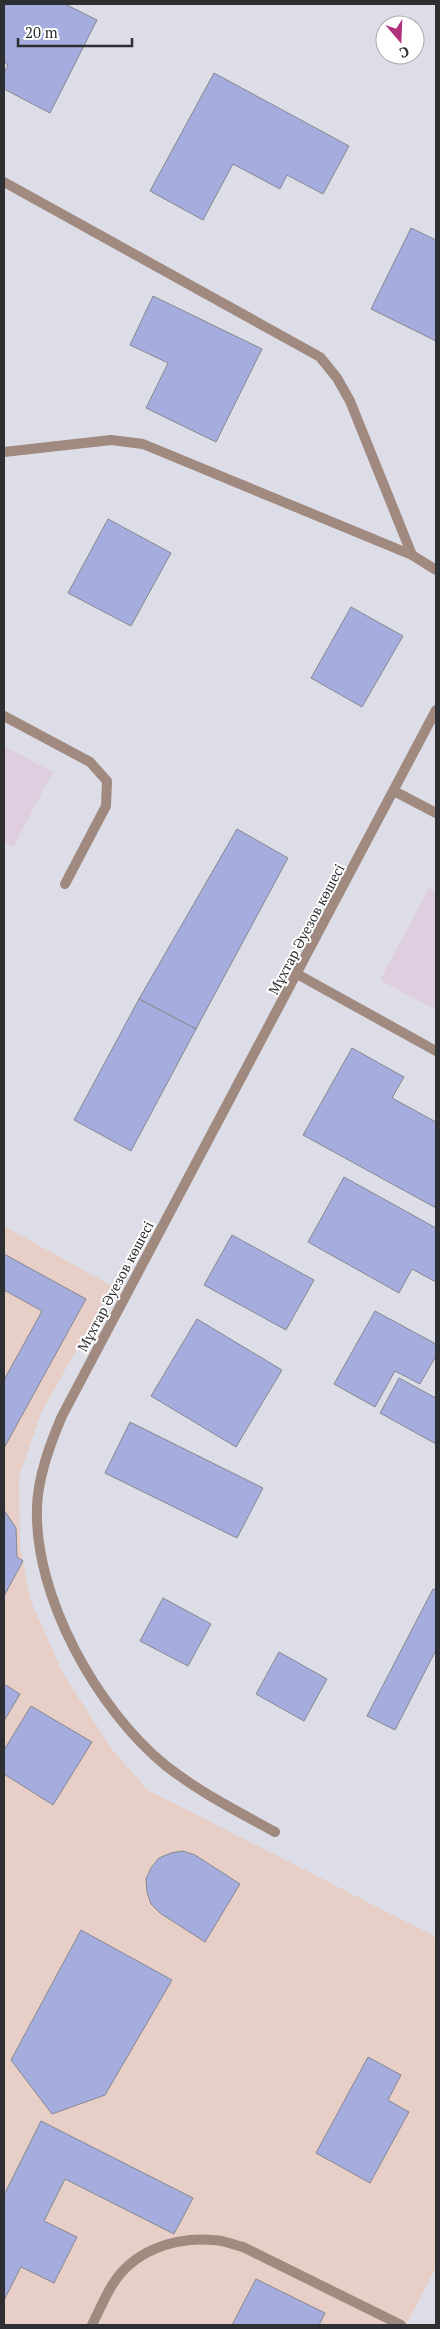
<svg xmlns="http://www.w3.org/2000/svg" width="440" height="2329" viewBox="0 0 440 2329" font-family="'PT Serif',serif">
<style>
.commercial{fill:#e7cec6}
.medical{fill:#dfcedf}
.building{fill:#a5acde;stroke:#878890}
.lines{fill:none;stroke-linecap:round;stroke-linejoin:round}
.service{stroke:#a0897e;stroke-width:10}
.minor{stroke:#a0897e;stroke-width:10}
.labels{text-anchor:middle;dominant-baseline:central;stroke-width:4;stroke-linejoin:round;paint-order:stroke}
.street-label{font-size:14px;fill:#2e2f32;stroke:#fff}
</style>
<rect width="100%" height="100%" fill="#dcdde6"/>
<path class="commercial" d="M4,1226L112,1286L41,1413L19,1477L20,1545L30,1599L63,1674L114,1752L148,1790L436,1937V2267L406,2325H4Z"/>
<g class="medical">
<path d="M4,746L53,772L13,847L4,842Z"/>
<path d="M429,888L436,892V1010L380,980Z"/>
</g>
<g class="building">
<path d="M4,4H65L97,20L50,113L4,89V73L8,65L4,62Z"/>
<path d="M214,73L349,146L323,194L287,175L280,189L233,164L203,220L150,191Z"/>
<path d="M411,228L436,240V341L371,309Z"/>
<path d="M153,296L262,349L216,442L146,408L168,363L130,345Z"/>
<path d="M108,519L171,553L131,626L68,593Z"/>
<path d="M351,607L403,636L362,707L311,678Z"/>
<path d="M237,829L288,858L196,1029L139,999Z"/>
<path d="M139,999L196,1029L131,1151L74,1120Z"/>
<path d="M352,1048L404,1077L392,1098L436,1122V1208L303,1135Z"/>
<path d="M344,1177L436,1228V1282L412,1269L399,1293L308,1242Z"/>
<path d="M232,1235L314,1280L286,1330L204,1285Z"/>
<path d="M4,1254L86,1299L4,1448V1380L42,1311L4,1290Z"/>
<path d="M375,1311L436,1344V1356L420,1384L395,1371L375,1407L334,1384Z"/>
<path d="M197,1319L282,1370L236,1447L151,1396Z"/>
<path d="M399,1378L436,1398V1444L380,1413Z"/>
<path d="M130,1422L263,1488L237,1538L105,1473Z"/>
<path d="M4,1510L16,1528L17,1557L23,1561L4,1596Z"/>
<path d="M433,1589L436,1590V1650L395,1730L367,1716Z"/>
<path d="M163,1598L211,1624L188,1666L140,1641Z"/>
<path d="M279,1652L327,1679L304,1721L256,1694Z"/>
<path d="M4,1684L20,1694L4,1721Z"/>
<path d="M31,1706L92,1742L53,1805L4,1774V1750Z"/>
<path d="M183,1851L195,1855L240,1884L205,1942L160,1913L151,1904L147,1892L146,1879L151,1868L159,1858L171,1853Z"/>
<path d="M81,1930L172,1980L105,2095L52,2114L11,2060Z"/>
<path d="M368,2057L401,2075L388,2100L409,2112L370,2183L316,2153Z"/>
<path d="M41,2121L193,2198L174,2234L65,2179L44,2221L77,2237L54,2283L21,2267L4,2300V2195Z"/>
<path d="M256,2279L325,2313L319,2325H232Z"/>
</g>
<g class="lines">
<g class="service">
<path d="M4,182L320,357L337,378L350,401L412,555"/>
<path d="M4,452L111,440L143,444L412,555L436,570"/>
<path d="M4,716L90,762L107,781L106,806L65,884"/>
<path d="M394,791L436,813"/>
<path d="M297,974L436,1051"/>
<path d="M92,2325C98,2313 104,2299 111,2287C132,2251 173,2237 213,2240C223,2240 234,2245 243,2247L401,2325"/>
</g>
<path class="minor" d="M275,1832C237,1811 199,1792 165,1765C97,1709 34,1597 37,1507C38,1476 50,1444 62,1416L436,710"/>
</g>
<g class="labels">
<g class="street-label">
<text transform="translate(306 929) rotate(-62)">Мұхтар Әуезов көшесі</text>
<text transform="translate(115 1286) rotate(-62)">Мұхтар Әуезов көшесі</text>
</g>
</g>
<rect width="440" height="2329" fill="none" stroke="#2e2f32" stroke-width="10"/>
<g transform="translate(400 40) rotate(161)"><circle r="24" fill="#ffffff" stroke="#abacad"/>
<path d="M0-4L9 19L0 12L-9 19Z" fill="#b2317c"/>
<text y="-8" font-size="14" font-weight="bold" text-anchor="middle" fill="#2e2f32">С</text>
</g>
<path d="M18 38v8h114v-8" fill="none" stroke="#2e2f32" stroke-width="2.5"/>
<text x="25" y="38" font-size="15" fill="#2e2f32" stroke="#ffffff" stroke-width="4" paint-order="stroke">20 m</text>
</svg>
